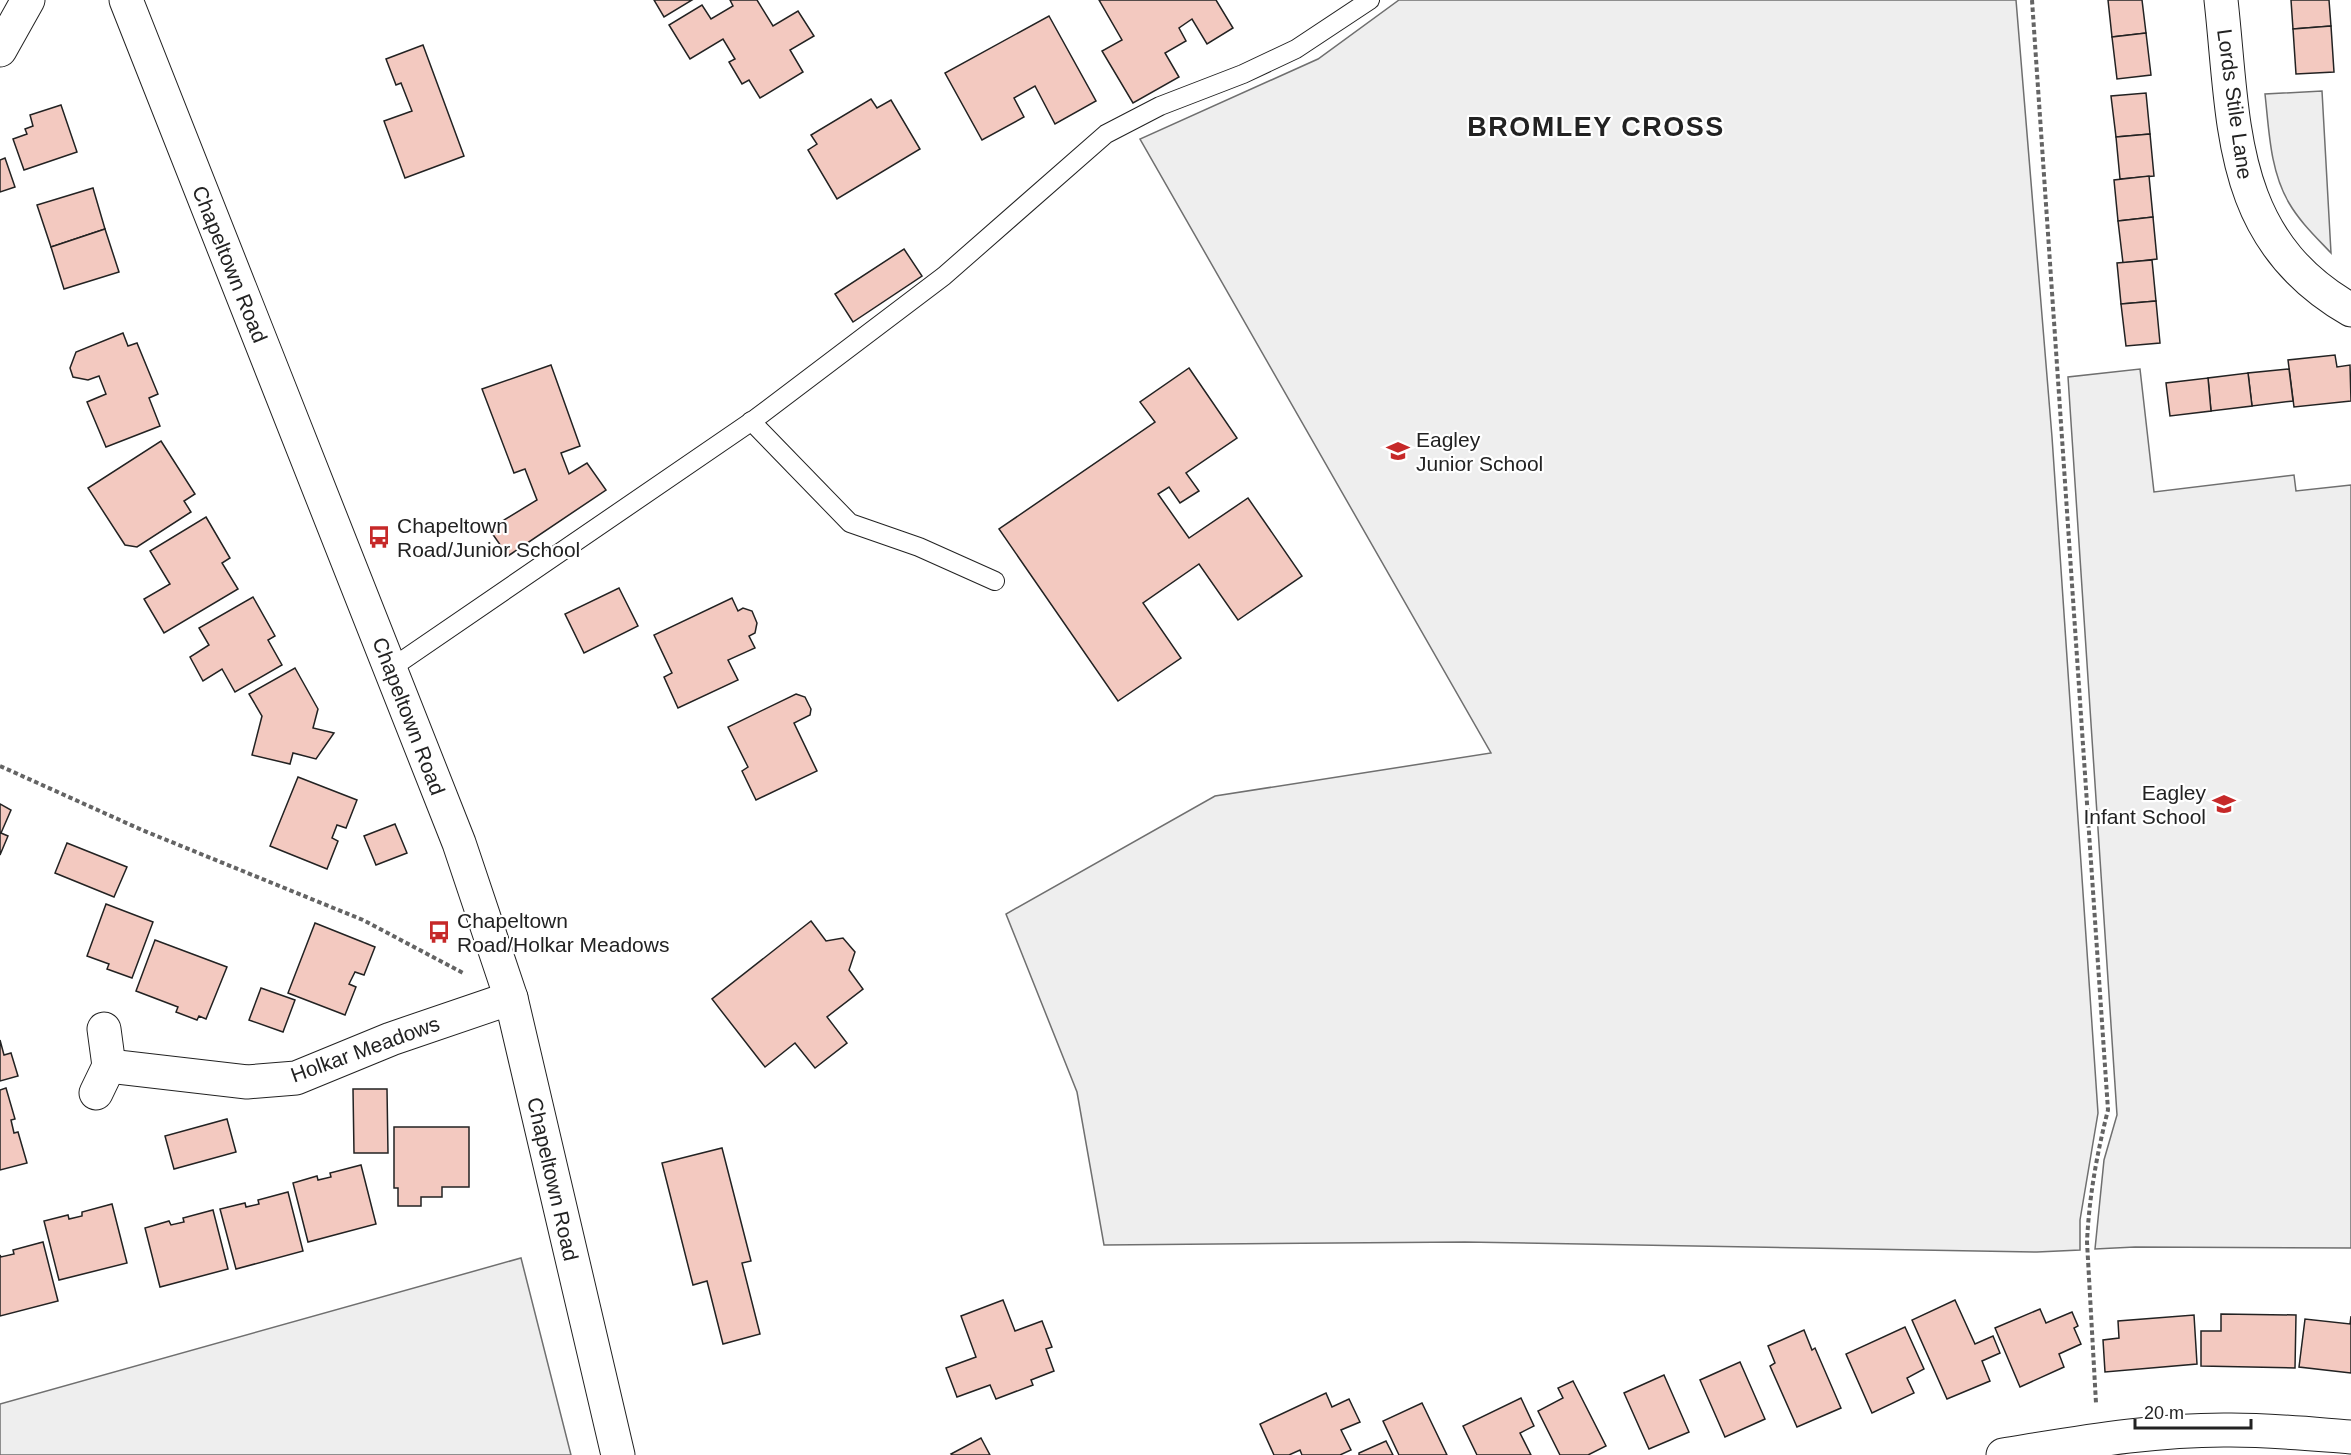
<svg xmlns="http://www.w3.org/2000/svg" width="2351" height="1455" viewBox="0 0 2351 1455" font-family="Helvetica,sans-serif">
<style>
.green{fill:#eee;stroke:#6f6f6f;stroke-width:1.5}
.building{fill:#f3c9c0;stroke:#222;stroke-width:1.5}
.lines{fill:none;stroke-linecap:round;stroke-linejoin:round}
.lane-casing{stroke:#222;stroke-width:20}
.street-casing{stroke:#222;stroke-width:35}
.secondary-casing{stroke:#222;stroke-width:35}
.path{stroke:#646464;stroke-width:4;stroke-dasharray:4.5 3;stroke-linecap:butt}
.lane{stroke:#fff;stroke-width:18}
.street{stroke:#fff;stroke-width:33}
.secondary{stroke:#fff;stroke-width:33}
.labels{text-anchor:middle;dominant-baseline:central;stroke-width:4.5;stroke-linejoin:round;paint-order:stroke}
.street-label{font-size:21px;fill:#222;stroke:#fff}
.poi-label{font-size:21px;fill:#222;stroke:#fff;text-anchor:start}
.district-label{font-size:27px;font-weight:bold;letter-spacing:1.5px;fill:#222;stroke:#fff}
</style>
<rect width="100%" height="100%" fill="#fff"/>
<g class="green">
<path d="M1399,0H2016L2052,437L2098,1113L2080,1220V1250L2037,1252L1465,1242L1104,1245L1077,1092L1006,914L1215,796L1491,753L1140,139L1318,59Z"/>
<path d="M2322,91L2331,253C2316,237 2300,222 2289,203C2270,171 2269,130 2265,94Z"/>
<path d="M2140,369L2154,492L2294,475L2296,491L2351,485V1248L2135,1247L2095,1249L2104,1160L2117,1115L2068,377Z"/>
<path d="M521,1258L571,1455H0V1404Z"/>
</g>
<g class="building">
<path d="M654,0H692L664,17Z"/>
<path d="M757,0L773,26L798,11L814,36L790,50L803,72L760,98L749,80L742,84L729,62L735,59L723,39L690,59L669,25L702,5L711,19L733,6L730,0Z"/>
<path d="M1099,0H1216L1233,28L1207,44L1192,19L1179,28L1186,41L1165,53L1179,77L1133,103L1102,51L1122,40Z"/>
<path d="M2108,0H2142L2146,33L2112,37Z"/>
<path d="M2291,0H2329L2331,26L2293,29Z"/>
<path d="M1049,16L1096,101L1055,124L1035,86L1014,98L1024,117L982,140L945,73Z"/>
<path d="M2331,26L2334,72L2296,74L2293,29Z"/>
<path d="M2146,33L2151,75L2117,79L2112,37Z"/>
<path d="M423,45L464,156L405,178L384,121L412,111L401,83L396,85L386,59Z"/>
<path d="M2146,93L2150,134L2116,137L2111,96Z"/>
<path d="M871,99L877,108L891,100L920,149L837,199L808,150L817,144L811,135Z"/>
<path d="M61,105L77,152L24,170L13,139L27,134L25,129L33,126L30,115Z"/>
<path d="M2150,134L2154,176L2120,179L2116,137Z"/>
<path d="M5,158L15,187L0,192V160Z"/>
<path d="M2149,176L2153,217L2118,221L2114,180Z"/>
<path d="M93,188L105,229L51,247L37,205Z"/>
<path d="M2153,217L2157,259L2123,263L2118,221Z"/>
<path d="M105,229L119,272L64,289L51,247Z"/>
<path d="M904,249L922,276L853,322L835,294Z"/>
<path d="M2152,260L2156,301L2121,304L2117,263Z"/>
<path d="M2156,301L2160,343L2126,346L2121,304Z"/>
<path d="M123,333L128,346L137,343L158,394L149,398L160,426L106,447L87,402L106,394L99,376L88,380L73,377L70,368L76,352Z"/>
<path d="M2335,355L2337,367L2350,365L2351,401L2294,407L2288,360Z"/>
<path d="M551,365L580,446L561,453L569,474L587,463L606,490L508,556L489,529L537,500L525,469L514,473L482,389Z"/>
<path d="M1189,368L1237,438L1186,473L1199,491L1180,503L1169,487L1158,494L1189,538L1248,498L1302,576L1238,620L1199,564L1143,603L1181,658L1118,701L999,529L1155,422L1140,402Z"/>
<path d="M2289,369L2293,401L2252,406L2248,373Z"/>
<path d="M2248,373L2252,406L2211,411L2208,378Z"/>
<path d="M2208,378L2211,411L2170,416L2166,383Z"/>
<path d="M161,441L195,494L184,501L191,512L137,547L125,545L88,488Z"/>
<path d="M206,517L230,558L222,563L238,589L164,633L144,599L170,584L150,551Z"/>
<path d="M619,588L638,626L584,653L565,614Z"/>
<path d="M253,597L275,636L268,640L282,665L235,692L222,669L203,681L190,657L209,645L199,628Z"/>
<path d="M732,598L738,611L743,608L752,611L757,623L755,633L749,636L755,648L728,660L738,680L678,708L664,677L672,673L654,635Z"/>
<path d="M295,668L318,709L313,728L334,733L316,759L293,753L290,764L252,755L262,716L249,694Z"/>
<path d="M796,694L805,697L811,709L810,715L794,723L817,771L756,800L742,771L748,767L728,727Z"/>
<path d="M298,777L357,800L346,828L337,825L332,838L338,841L327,869L270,846Z"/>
<path d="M0,804L11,810L1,833L8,836L0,855Z"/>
<path d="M395,824L407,853L376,865L364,836Z"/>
<path d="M67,843L127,867L114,897L55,873Z"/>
<path d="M106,904L153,922L132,978L107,969L109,964L87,956Z"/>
<path d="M811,921L826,941L843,938L855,952L849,970L863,989L827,1017L847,1043L815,1068L795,1043L765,1067L712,999Z"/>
<path d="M315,923L375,947L364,975L355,972L349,984L356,987L345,1015L288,993Z"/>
<path d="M155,940L227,967L206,1019L199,1016L197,1020L176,1012L178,1007L136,991Z"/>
<path d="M261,988L295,1000L283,1032L249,1020Z"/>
<path d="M0,1040L4,1055L11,1053L18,1076L0,1081Z"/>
<path d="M6,1088L15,1119L11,1120L14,1133L18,1132L27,1163L0,1170V1090Z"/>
<path d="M353,1089H387L388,1153H354Z"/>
<path d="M227,1119L236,1152L174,1169L165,1136Z"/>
<path d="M394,1127H469V1187H442V1197H421V1206H398V1188H394Z"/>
<path d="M722,1148L751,1261L742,1263L760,1334L723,1344L707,1281L693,1285L662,1163Z"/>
<path d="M361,1165L376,1224L308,1242L293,1183L317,1176L318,1180L331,1177L330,1173Z"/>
<path d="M288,1192L303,1251L236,1269L220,1209L245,1203L246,1207L259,1204L258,1200Z"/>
<path d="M112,1204L127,1263L59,1280L44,1221L68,1215L69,1219L82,1216V1212Z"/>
<path d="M213,1210L228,1269L160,1287L145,1228L169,1221L171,1225L184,1222L183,1218Z"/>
<path d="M43,1242L58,1301L0,1316V1255L1,1257L14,1254L13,1250Z"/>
<path d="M1003,1300L1015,1331L1042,1321L1052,1347L1046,1349L1054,1371L1031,1380L1033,1385L996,1399L990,1385L957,1397L946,1368L976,1357L961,1316Z"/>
<path d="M1955,1300L1975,1344L1993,1336L2000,1353L1982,1361L1990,1381L1947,1399L1912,1320Z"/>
<path d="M2040,1309L2046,1323L2072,1312L2078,1326L2074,1328L2081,1344L2059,1354L2064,1367L2020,1387L1995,1328Z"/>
<path d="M2221,1314L2296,1315L2295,1368L2201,1366V1331H2221Z"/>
<path d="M2194,1315L2197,1364L2105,1372L2103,1340L2119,1338L2118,1321Z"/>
<path d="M2351,1316V1373L2299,1367L2305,1319L2350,1324Z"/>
<path d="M1905,1327L1924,1369L1907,1378L1914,1393L1872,1413L1846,1354Z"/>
<path d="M1804,1330L1812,1350L1815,1348L1841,1408L1797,1427L1770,1366L1775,1363L1768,1346Z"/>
<path d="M1740,1362L1765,1419L1725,1437L1700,1380Z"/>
<path d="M1664,1375L1689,1432L1649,1449L1624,1393Z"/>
<path d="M1573,1381L1606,1446L1588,1455H1560L1538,1411L1563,1398L1558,1388Z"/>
<path d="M1326,1393L1332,1407L1349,1399L1360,1422L1341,1430L1351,1450L1340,1455H1302L1300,1450L1289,1455H1274L1260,1424Z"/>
<path d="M1521,1398L1534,1426L1520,1433L1531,1455H1477L1463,1426Z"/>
<path d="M1422,1403L1447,1455H1399L1383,1421Z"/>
<path d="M981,1438L990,1455H952L951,1454Z"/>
<path d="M1386,1441L1393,1455H1359V1453Z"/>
</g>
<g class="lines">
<g class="lane-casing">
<g id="lane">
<path d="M751,421L850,523L919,547L995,581"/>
<path d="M390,669L755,419L944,276L1106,134L1160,106L1243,74L1296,49L1370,0"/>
</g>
</g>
<g class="street-casing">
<g id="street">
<path d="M2221,0C2235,125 2227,239 2351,310"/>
<path d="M0,50L28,0"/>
<path d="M109,1066L247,1082L296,1078L391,1039L511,998"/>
<path d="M96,1093L109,1066L104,1029"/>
<path d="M2003,1455C2078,1443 2155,1429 2231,1430C2271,1430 2311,1434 2351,1437"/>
</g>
</g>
<g class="secondary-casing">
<path id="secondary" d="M126,0L459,843L511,998L618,1455"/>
</g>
<g class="path">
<path d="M2032,0L2108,1110C2097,1153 2089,1197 2087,1242L2096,1403"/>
<path d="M0,766L142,830L363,920L465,974"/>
</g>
<use href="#lane" class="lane"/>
<use href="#street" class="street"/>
<use href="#secondary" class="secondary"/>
</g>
<defs>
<g id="school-bare" transform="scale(1.8)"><path d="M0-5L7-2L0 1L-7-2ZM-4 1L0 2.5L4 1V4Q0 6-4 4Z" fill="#c62828" stroke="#fff" stroke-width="2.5" paint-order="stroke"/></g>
<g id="bus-bare" transform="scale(1.8)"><path d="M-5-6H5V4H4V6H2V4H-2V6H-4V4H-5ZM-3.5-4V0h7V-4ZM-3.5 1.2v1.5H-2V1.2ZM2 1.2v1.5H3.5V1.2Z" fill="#c62828" stroke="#fff" stroke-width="2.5" paint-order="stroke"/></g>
</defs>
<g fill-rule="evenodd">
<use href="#school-bare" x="1398" y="451"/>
<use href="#bus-bare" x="379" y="537"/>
<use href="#school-bare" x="2224" y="804"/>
<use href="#bus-bare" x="439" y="932"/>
</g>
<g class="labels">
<g class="street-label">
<text transform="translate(2235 104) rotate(82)">Lords Stile Lane</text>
<text transform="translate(230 264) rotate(68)">Chapeltown Road</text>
<text transform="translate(409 716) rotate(69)">Chapeltown Road</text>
<text transform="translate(365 1049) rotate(-20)">Holkar Meadows</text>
<text transform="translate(553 1179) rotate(77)">Chapeltown Road</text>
</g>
<g class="poi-label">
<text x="1416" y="439">Eagley<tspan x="1416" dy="24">Junior School</tspan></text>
<text x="397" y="525">Chapeltown<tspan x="397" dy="24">Road/Junior School</tspan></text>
<text x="2206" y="792" text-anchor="end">Eagley<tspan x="2206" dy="24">Infant School</tspan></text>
<text x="457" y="920">Chapeltown<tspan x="457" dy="24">Road/Holkar Meadows</tspan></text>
</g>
<g class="district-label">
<text x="1596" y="127">BROMLEY CROSS</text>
</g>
</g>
<path d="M2135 1419v9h116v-9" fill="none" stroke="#222222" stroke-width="3"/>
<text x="2144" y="1419" font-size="18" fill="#222222" stroke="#ffffff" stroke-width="4.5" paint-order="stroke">20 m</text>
</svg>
